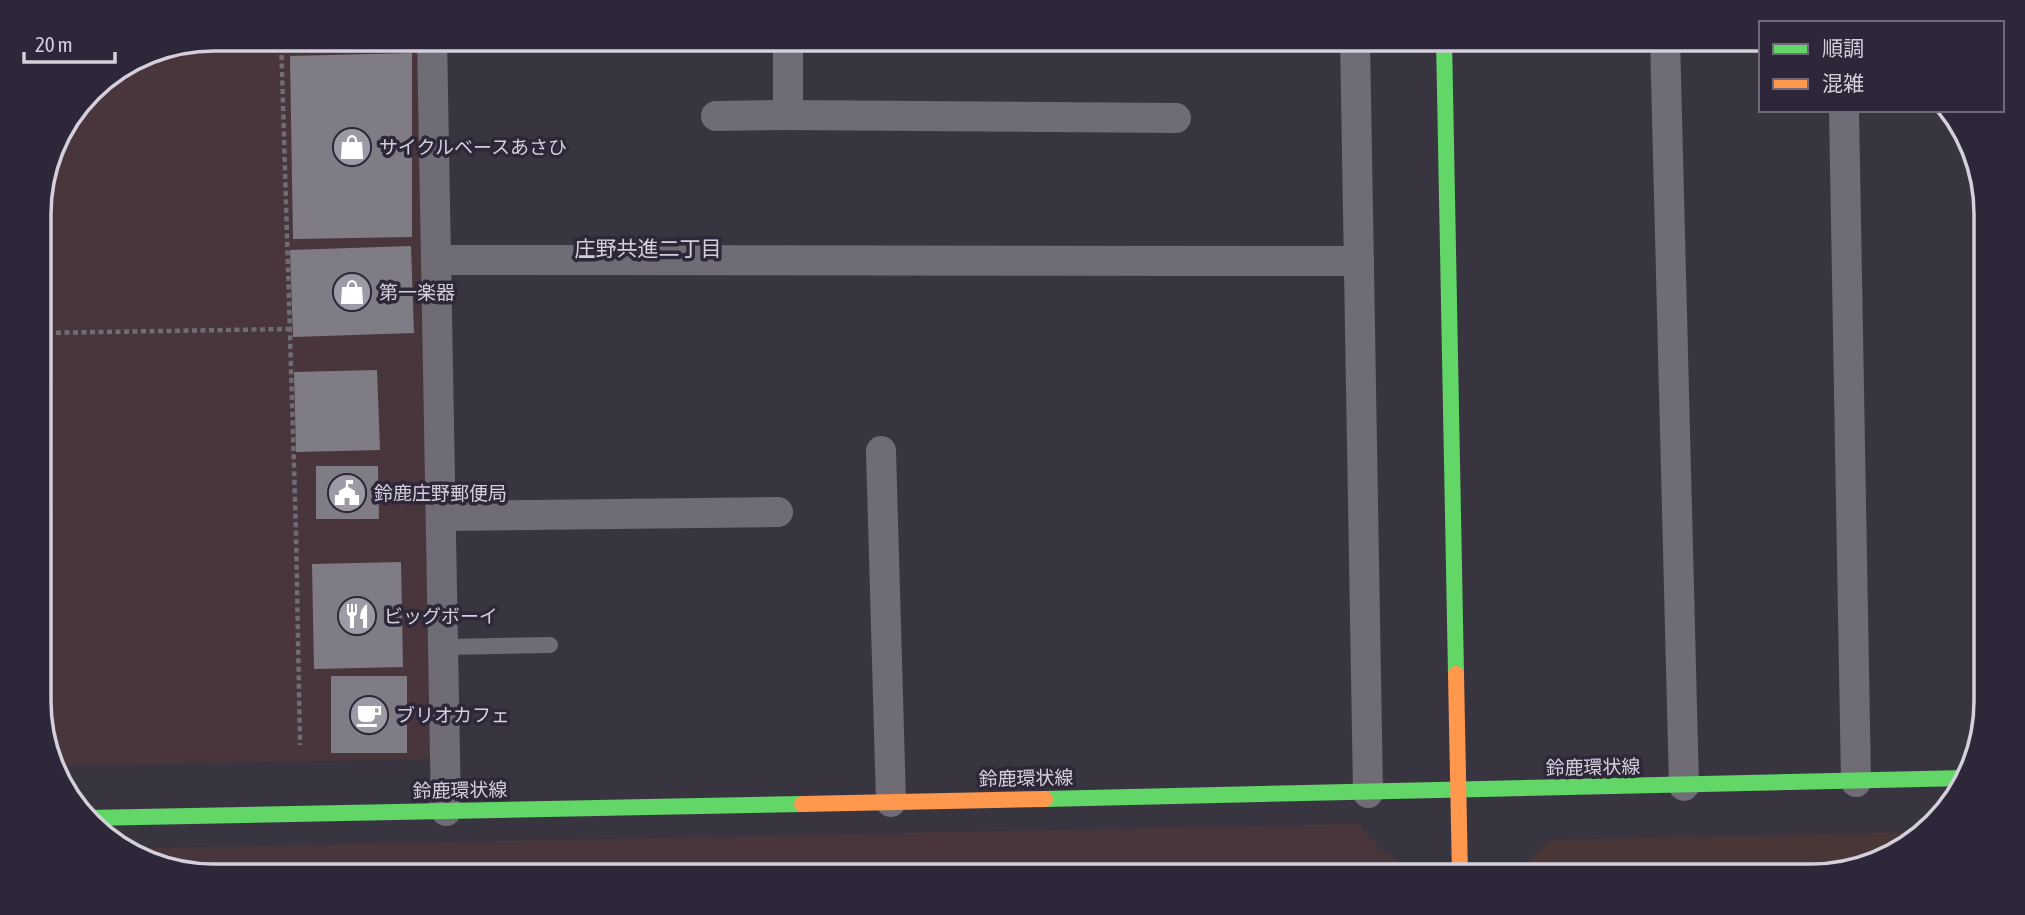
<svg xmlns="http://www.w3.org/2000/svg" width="2025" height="915" viewBox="0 0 2025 915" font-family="'Asap Condensed','Noto Sans JP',sans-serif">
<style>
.commercial{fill:#49363c}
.industrial{fill:#493738}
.building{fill:#807c86}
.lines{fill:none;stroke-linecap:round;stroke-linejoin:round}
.path{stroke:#6f6c74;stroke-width:4.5;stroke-dasharray:5 3.5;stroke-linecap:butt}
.lane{stroke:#6f6c75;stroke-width:16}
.street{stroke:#6f6c75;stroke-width:30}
.fast{stroke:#63d668;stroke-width:16}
.slow{stroke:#ff974d;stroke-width:16}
.labels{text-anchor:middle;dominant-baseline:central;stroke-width:7;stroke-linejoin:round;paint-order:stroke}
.poi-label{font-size:19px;fill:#d3cfdb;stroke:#2e2739;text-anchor:start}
.street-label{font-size:19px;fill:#d3cfdb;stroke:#2e2739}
.neighbourhood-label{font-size:21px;fill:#d3cfdb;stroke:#2e2739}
.rim{fill:none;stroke:#d3cfdb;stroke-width:3.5}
</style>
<rect width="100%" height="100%" fill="#393540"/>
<g class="commercial">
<path d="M213,38L418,39L434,759L57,766L40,725L39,202L57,136L98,82L147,52Z"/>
<path d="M1359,824L1379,848L1407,867V876H213L149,864V848Z"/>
</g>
<path class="industrial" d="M1921,832L1909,847L1823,876H1514L1549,840Z"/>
<g class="building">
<path d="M412,53V237L293,239L290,56Z"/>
<path d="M411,246L414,333L293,337L290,250Z"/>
<path d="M377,370L380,450L296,452L294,372Z"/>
<path d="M316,466H378L379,519H316Z"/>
<path d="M401,562L403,667L314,669L312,564Z"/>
<rect x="331" y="676" width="76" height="77"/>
</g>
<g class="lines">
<g class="path">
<path d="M281,38L296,533L300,745"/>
<path d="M39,333L289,329"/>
<path d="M39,380L50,749"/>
</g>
<path class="lane" d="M443,647L550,645"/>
<g class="street">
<path d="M432,38L446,811"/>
<path d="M788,38V115L1176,118"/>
<path d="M1355,38L1368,793"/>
<path d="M1665,38L1684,786"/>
<path d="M1844,110L1856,782"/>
<path d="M716,116L788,115"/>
<path d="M436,260L1359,261"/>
<path d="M881,451L891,802"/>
<path d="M441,516L778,512"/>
</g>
<g class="fast">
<path d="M1444,38L1456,674"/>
<path d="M1045,799L1965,778"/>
<path d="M88,818L802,804"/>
</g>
<g class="slow">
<path d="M1456,674L1460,876"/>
<path d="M802,804L1045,799"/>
</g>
</g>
<defs>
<g id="shop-disc" transform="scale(2.0125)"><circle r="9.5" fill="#9d99a5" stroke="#2e2739"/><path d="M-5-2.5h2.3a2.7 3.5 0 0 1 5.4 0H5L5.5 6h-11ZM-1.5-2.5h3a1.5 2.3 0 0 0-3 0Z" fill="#fff"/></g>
<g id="civic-disc" transform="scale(2.0125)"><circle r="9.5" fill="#9d99a5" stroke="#2e2739"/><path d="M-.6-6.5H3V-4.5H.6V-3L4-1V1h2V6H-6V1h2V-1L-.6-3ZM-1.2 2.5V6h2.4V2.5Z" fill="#fff"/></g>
<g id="restaurant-disc" transform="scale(2.0125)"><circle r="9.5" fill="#9d99a5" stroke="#2e2739"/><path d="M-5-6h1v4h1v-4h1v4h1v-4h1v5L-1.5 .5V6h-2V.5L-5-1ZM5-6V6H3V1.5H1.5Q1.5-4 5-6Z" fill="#fff"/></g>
<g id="cafe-disc" transform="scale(2.0125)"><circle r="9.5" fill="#9d99a5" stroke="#2e2739"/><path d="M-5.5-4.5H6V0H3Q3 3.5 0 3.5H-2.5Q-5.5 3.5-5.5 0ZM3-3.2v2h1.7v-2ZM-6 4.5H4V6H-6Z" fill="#fff"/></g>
</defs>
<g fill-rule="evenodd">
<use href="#shop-disc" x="352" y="147"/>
<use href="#shop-disc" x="352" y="292"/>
<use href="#civic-disc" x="347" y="493"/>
<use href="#restaurant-disc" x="357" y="616"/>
<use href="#cafe-disc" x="369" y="715"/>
</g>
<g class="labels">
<g class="poi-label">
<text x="379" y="147">サイクルベースあさひ</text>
<text x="379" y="292">第一楽器</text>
<text x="374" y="493">鈴鹿庄野郵便局</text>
<text x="384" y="616">ビッグボーイ</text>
<text x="396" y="715">ブリオカフェ</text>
</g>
<g class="street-label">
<text transform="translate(1593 767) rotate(-1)">鈴鹿環状線</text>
<text transform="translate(1026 778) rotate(-1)">鈴鹿環状線</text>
<text transform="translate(460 790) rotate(-1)">鈴鹿環状線</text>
</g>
<g class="neighbourhood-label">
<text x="648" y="248">庄野共進二丁目</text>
</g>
</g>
<path d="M0 0H2025V915H0ZM214 51H1811A163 163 0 0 1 1974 214V701A163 163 0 0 1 1811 864H214A163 163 0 0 1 51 701V214A163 163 0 0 1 214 51Z" fill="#2e2739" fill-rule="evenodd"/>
<path class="rim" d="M214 51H1811A163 163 0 0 1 1974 214V701A163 163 0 0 1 1811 864H214A163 163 0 0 1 51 701V214A163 163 0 0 1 214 51Z"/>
<rect x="1759" y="21" width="245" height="91" fill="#2e2739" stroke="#706a7a" stroke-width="2"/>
<rect x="1773" y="44" width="35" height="10" fill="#63d668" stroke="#706a7a" stroke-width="2"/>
<text x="1822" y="56" font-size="21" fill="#d3cfdb">順調</text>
<rect x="1773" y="79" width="35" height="10" fill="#ff974d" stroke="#706a7a" stroke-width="2"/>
<text x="1822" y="91" font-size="21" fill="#d3cfdb">混雑</text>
<path d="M24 52v10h91v-10" fill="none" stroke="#d3cfdb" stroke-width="3.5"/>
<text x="35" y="52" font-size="21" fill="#d3cfdb" stroke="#2e2739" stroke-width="5" paint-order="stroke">20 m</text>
</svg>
